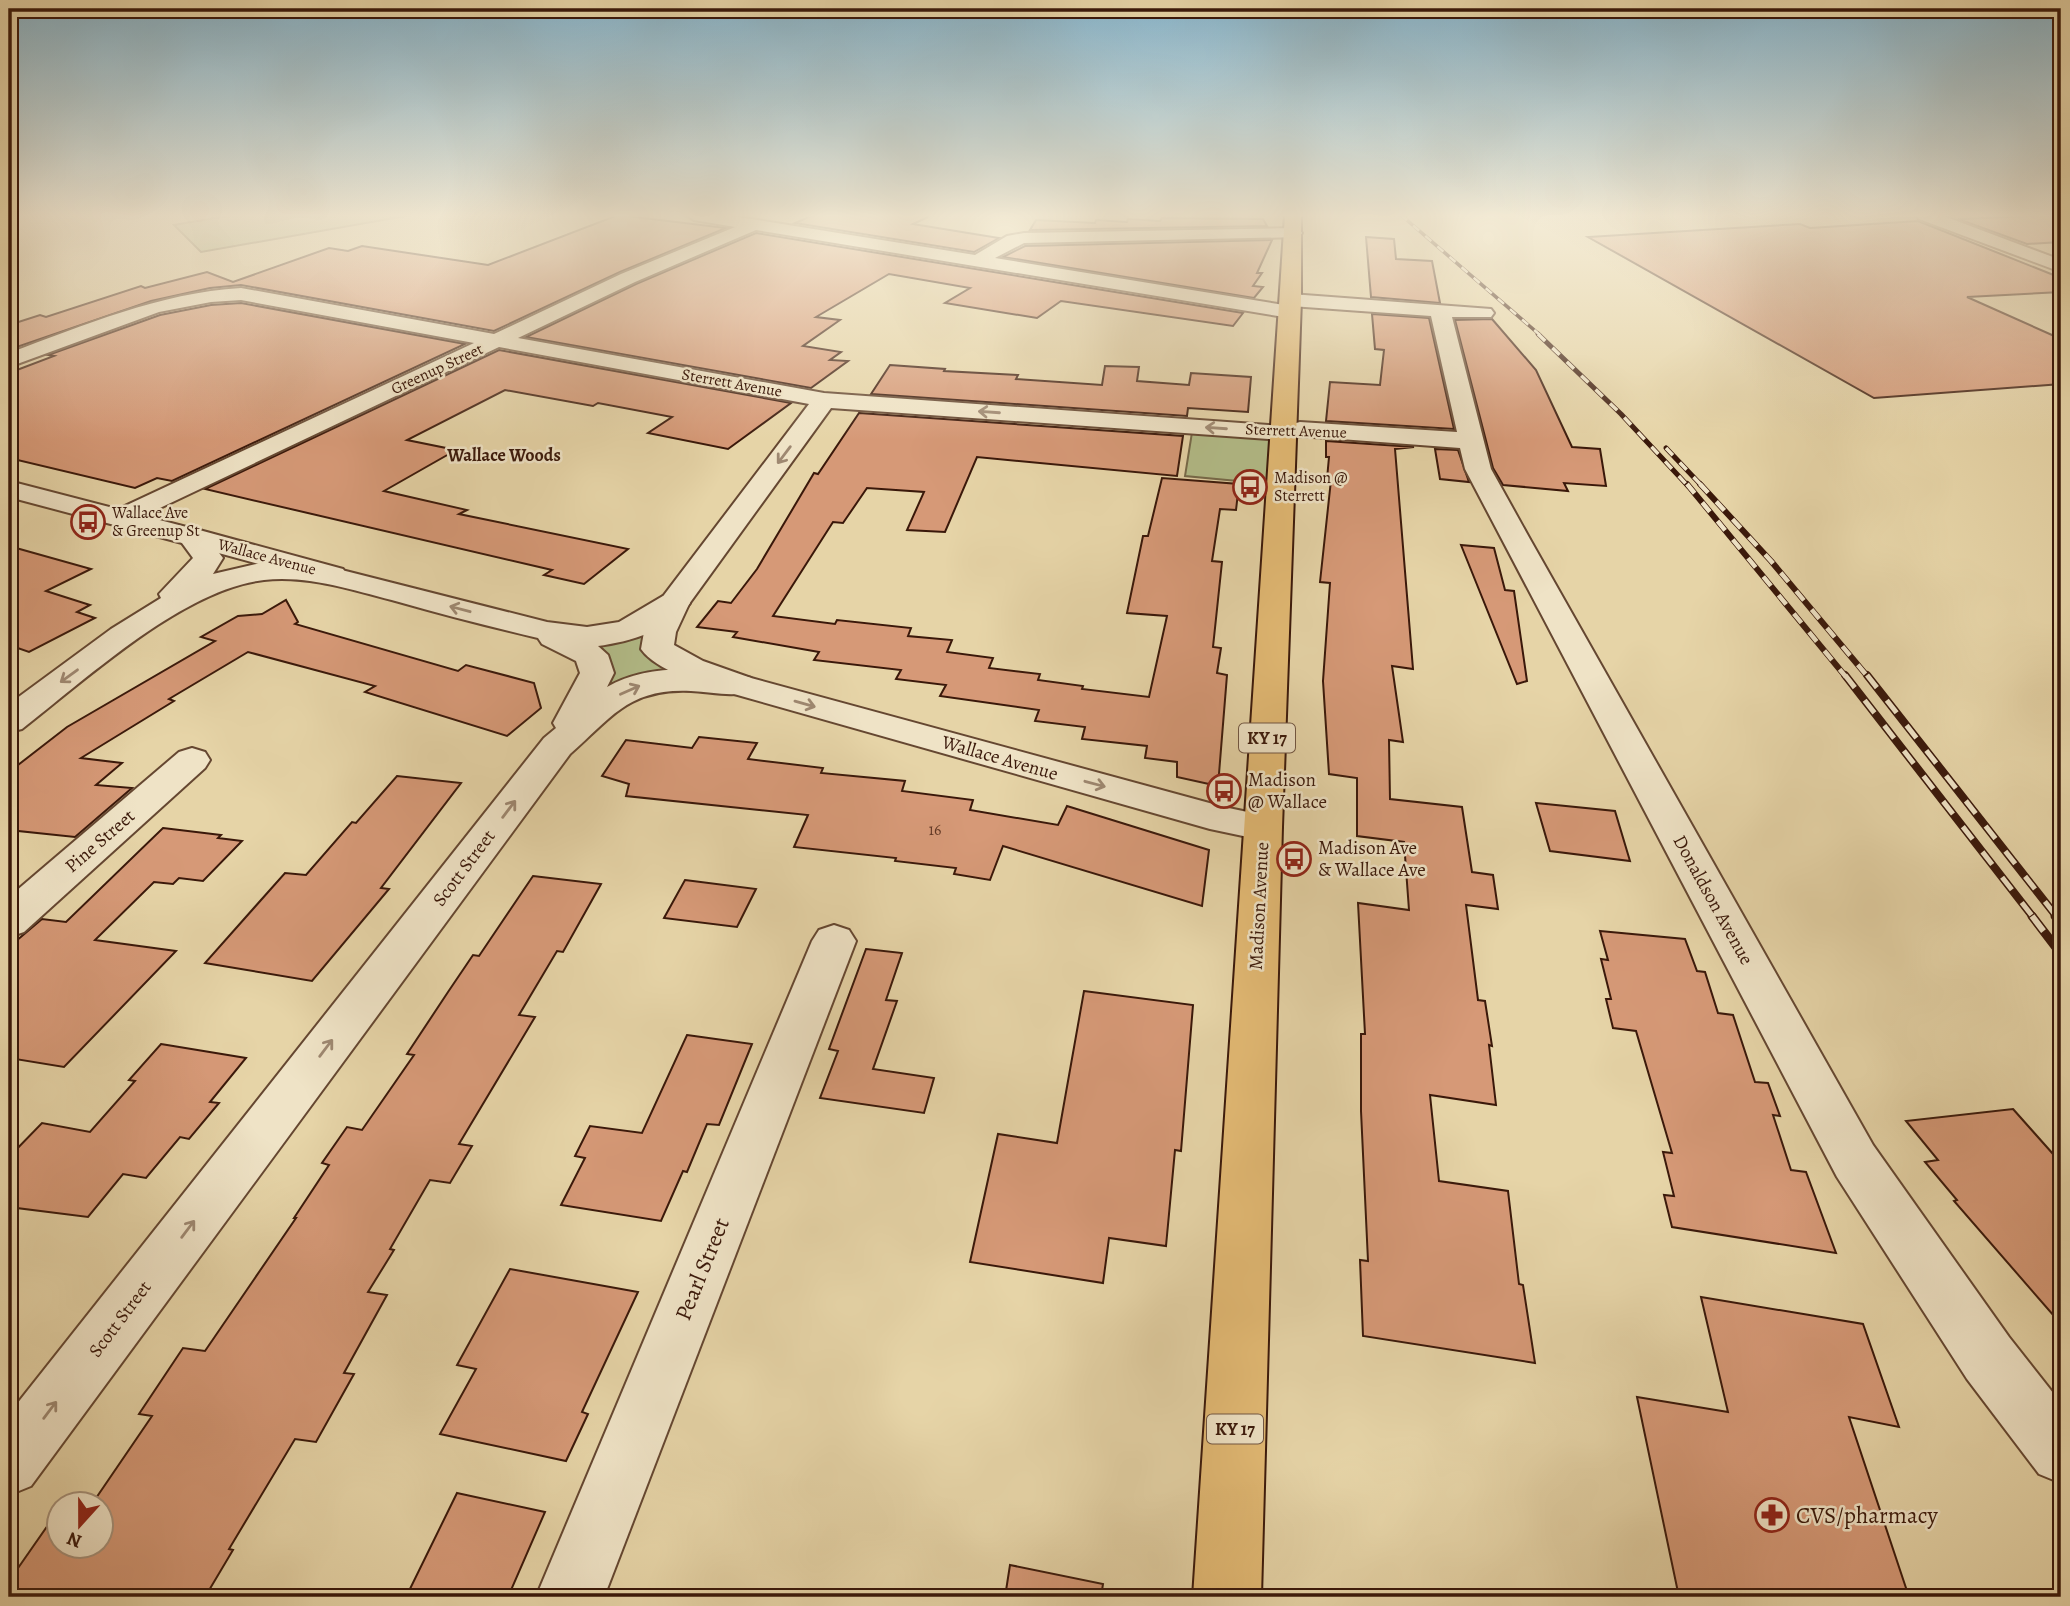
<svg xmlns="http://www.w3.org/2000/svg" width="2070" height="1606" viewBox="0 0 2070 1606" font-family="Alegreya,serif">
<style>
.green{fill:#b3bd89;stroke:#766a4a;stroke-width:2}
.building{fill:#d69977;stroke:#3a180a;stroke-width:2}
.lines{fill:none;stroke-linecap:round;stroke-linejoin:round}
.minor-casing{stroke:#654731;stroke-width:4}
.tertiary-casing{stroke:#654731;stroke-width:4}
.primary-casing{stroke:#3a180a;stroke-width:4}
.minor{fill:#efe3c6;fill-rule:evenodd}
.tertiary{fill:#efe3c6;fill-rule:evenodd}
.primary{fill:#e3ba74;fill-rule:evenodd}
.rail-far4-casing{stroke:#3a180a;stroke-width:3.5}
.rail-far3-casing{stroke:#3a180a;stroke-width:5}
.rail-far2-casing{stroke:#3a180a;stroke-width:6}
.rail-far1-casing{stroke:#3a180a;stroke-width:8}
.rail-casing{stroke:#3a180a;stroke-width:9}
.rail-far4{stroke:#efe3c6;stroke-width:2.5;stroke-dasharray:8;stroke-linecap:butt}
.rail-far3{stroke:#efe3c6;stroke-width:3.5;stroke-dasharray:10;stroke-linecap:butt}
.rail-far2{stroke:#efe3c6;stroke-width:4.5;stroke-dasharray:12;stroke-linecap:butt}
.rail-far1{stroke:#efe3c6;stroke-width:5;stroke-dasharray:16;stroke-linecap:butt}
.rail{stroke:#efe3c6;stroke-width:6;stroke-dasharray:19;stroke-linecap:butt}
.oneway{stroke:#9e8871}
.labels{text-anchor:middle;dominant-baseline:central;stroke-width:5;stroke-linejoin:round;paint-order:stroke}
.far-street-label{font-size:16px;fill:#3a180a;stroke:#efe3c6}
.far-poi-label{font-size:16px;fill:#3a180a;stroke:#efe3c6;text-anchor:start}
.number-label{font-size:16px;fill:#613825}
.far-neighbourhood-label{font-size:18px;font-weight:bold;fill:#3a180a;stroke:#efe3c6}
.shield{fill:#efe3c6;stroke:#705542;stroke-width:2}
.shield-label{font-size:18px;font-weight:bold;fill:#3a180a}
.street-label{font-size:19px;fill:#3a180a;stroke:#efe3c6}
.poi-label{font-size:19px;fill:#3a180a;stroke:#efe3c6;text-anchor:start}
.near-street-label{font-size:23px;fill:#3a180a;stroke:#efe3c6}
.near-poi-label{font-size:23px;fill:#3a180a;stroke:#efe3c6;text-anchor:start}
</style>
<rect width="100%" height="100%" fill="#e6d4a7"/>
<filter id="stains"><feTurbulence type="fractalNoise" baseFrequency=".00286" numOctaves="4"/><feColorMatrix values="0 0 0 0 .2 0 0 0 0 .09 0 0 0 0 .02 0 0 0 .5 -.17"/></filter>
<radialGradient id="worn" r=".72"><stop offset=".6" stop-color="#630" stop-opacity="0"/><stop offset="1" stop-color="#630" stop-opacity=".3"/></radialGradient>
<g class="green">
<path d="M233,215H411L201,252L174,225Z"/>
<path d="M1193,426L1284,433L1281,485L1185,476Z"/>
<path d="M660,632L691,668L587,696L581,636Z"/>
</g>
<g class="building">
<path d="M618,215L726,228L620,272L494,331L241,285L210,288L151,301L14,348L9,347V325L40,315L46,317L141,286L145,288L207,272L233,282L329,248L348,251L362,246L488,265Z"/>
<path d="M813,215H932L913,224L999,238L974,252L795,223Z"/>
<path d="M2061,215V242L2027,244L1958,219Z"/>
<path d="M1162,218L1263,219L1267,226L1030,230L1036,220L1095,223L1096,220L1127,222L1128,219L1160,221Z"/>
<path d="M1918,221L2061,278V292L1967,297L2061,339V384L1874,398L1588,237L1800,224L1810,228Z"/>
<path d="M756,233L1243,313L1233,326L1061,301L1037,318L945,303L970,288L889,274L816,317L840,320L803,346L841,352L830,360L848,361L811,388L526,337L636,284Z"/>
<path d="M1366,237L1394,239L1396,259L1432,261L1440,303L1371,297Z"/>
<path d="M1272,240L1257,273H1262L1253,286L1263,287L1254,298L1003,257L1025,246Z"/>
<path d="M241,303L465,344L172,481L157,478L135,488L9,458V373L54,356L48,355L160,315L211,305Z"/>
<path d="M1372,314L1429,318L1454,429L1326,421L1330,382L1380,385L1384,350L1375,349Z"/>
<path d="M1492,319L1536,370L1572,447L1600,449L1606,486L1564,483L1568,491L1503,485L1493,468L1455,320Z"/>
<path d="M499,350L791,403L728,449L648,433L672,417L598,403L593,406L505,390L407,440L456,450L384,491L467,510L459,514L628,549L584,584L544,575L552,570L205,489Z"/>
<path d="M890,365L945,369L944,371L1018,375L1016,379L1102,385L1105,366L1139,367L1137,381L1189,385L1191,373L1251,377L1248,412L1188,408L1187,416L871,394Z"/>
<path d="M859,413L1183,436L1177,476L977,457L945,532L907,530L924,492L867,488L843,523L833,522L773,616L835,624L837,620L911,628L908,636L952,640L947,652L993,658L989,668L1040,674L1038,680L1083,686L1082,689L1149,697L1167,616L1127,613L1143,536H1148L1162,478L1239,484L1236,510L1220,509L1212,561L1222,562L1213,647L1221,648L1217,673L1227,675L1218,786L1177,777V762L1145,758L1147,746L1082,739L1085,727L1035,721L1039,710L940,696L946,685L896,679L901,670L814,660L819,652L733,637L737,632L697,627L718,601L731,603L757,569L814,473L818,474Z"/>
<path d="M1326,441L1414,447L1395,449L1413,669L1392,666L1403,742L1389,740L1390,799L1462,807L1472,872L1493,875L1498,909L1466,905L1478,1000L1485,1001L1492,1046L1489,1045L1496,1105L1430,1095L1439,1181L1508,1191L1519,1284L1523,1285L1535,1363L1363,1336L1360,1260L1368,1261L1361,1111V1034H1365L1358,903L1409,910L1404,842L1357,836V778L1329,774L1323,681L1330,583L1320,582L1331,480L1327,479L1329,457H1326Z"/>
<path d="M1435,449L1458,450L1469,482L1440,479Z"/>
<path d="M1461,545L1494,548L1505,590L1514,591L1527,681L1517,684Z"/>
<path d="M9,546L91,569L46,591L90,605L77,612L95,618L29,652L9,645Z"/>
<path d="M286,600L298,622L295,624L458,671L466,665L534,683L541,708L507,736L365,692L375,686L248,652L169,699L174,701L81,758L122,763L96,785L132,788L75,837L9,830V772L67,727L215,641L201,637L238,616L262,614Z"/>
<path d="M699,737L757,743L748,759L823,768L821,773L905,781L902,791L973,800L970,810L1058,825L1067,806L1209,850L1202,906L1003,846L990,880L954,874L956,868L895,861L896,858L794,847L808,815L626,796L629,784L602,776L626,740L692,748Z"/>
<path d="M397,776L461,783L381,888L389,889L312,981L205,963L285,873L306,875L352,822L356,823Z"/>
<path d="M1536,803L1615,811L1630,861L1550,851Z"/>
<path d="M163,828L221,835L218,838L242,841L203,881L179,878L173,884L154,882L95,940L176,951L64,1067L9,1058V947L42,919L66,922Z"/>
<path d="M533,876L601,884L563,952L557,951L519,1015L535,1017L459,1144L472,1146L450,1183L430,1180L390,1249L394,1250L368,1292L387,1295L344,1373L354,1374L316,1442L295,1439L229,1549L233,1550L205,1597H9V1581L55,1515L60,1516V1546H102V1504H92L152,1416L139,1414L183,1348L205,1351L296,1218H294L329,1165L322,1163L347,1127L362,1130L414,1055L407,1054L448,992L473,955L479,956Z"/>
<path d="M685,880L756,889L737,927L664,918Z"/>
<path d="M1600,931L1685,939L1697,971L1705,972L1718,1013L1733,1015L1755,1082L1768,1083L1780,1116L1773,1115L1791,1170L1806,1172L1836,1253L1672,1227L1664,1195L1674,1196L1663,1152L1672,1153L1636,1031L1613,1028L1606,999H1611L1601,959L1608,960Z"/>
<path d="M866,949L902,953L886,1000L897,1001L873,1069L934,1078L924,1113L820,1098L838,1051L829,1049Z"/>
<path d="M1084,991L1193,1005L1181,1151L1175,1150L1166,1246L1109,1238L1103,1283L970,1262L998,1134L1057,1143Z"/>
<path d="M687,1035L752,1044L719,1125L707,1124L687,1172L683,1171L661,1221L561,1205L585,1158L575,1156L590,1126L642,1133Z"/>
<path d="M161,1044L246,1058L210,1102L219,1103L189,1139L180,1137L146,1178L123,1174L88,1217L9,1207V1157L42,1123L90,1132L135,1081L129,1080Z"/>
<path d="M2013,1109L2061,1163V1324L1954,1201L1957,1200L1925,1162L1938,1160L1906,1121Z"/>
<path d="M510,1269L638,1292L582,1412L588,1414L566,1461L440,1434L476,1369L457,1365Z"/>
<path d="M1701,1297L1863,1324L1899,1427L1849,1417L1909,1597H1679L1637,1397L1728,1412Z"/>
<path d="M457,1493L545,1512L508,1597H406Z"/>
<path d="M1010,1565L1103,1584L1101,1597H1005Z"/>
</g>
<g class="lines">
<g class="minor-casing">
<g id="minor">
<path d="M686,215H726L975,255L1007,236L1024,233L1293,228L1299,229L1302,233L1299,237L1024,243L995,258L1290,306L1297,308L1300,312L1297,316L1290,318L756,230L635,282L518,338L824,393L1284,426L1300,422L1457,432L1431,316L1291,306L1284,304L1281,300L1284,296L1291,294L1491,309L1494,313L1491,317H1452L1491,469L1531,541L1873,1145L2009,1337L2061,1403V1483L2039,1474L1967,1379L1837,1177L1465,469L1460,448L1300,436L1284,440L831,408L689,604L676,632L674,645L703,661L751,678L1224,807L1276,818L1282,827L1276,836L1262,840L1210,829L727,692C702,683 656,671 641,649L644,632L658,603L809,404L499,347L122,526L112,524L108,518L112,512L474,343L241,300L211,302L159,312L9,367V353C85,325 159,293 241,288L494,334L621,274L735,227L694,220Z"/>
<path d="M1917,215H1941L2061,260V272L1919,219Z"/>
<path d="M192,528L343,569L347,575L343,581L332,584L182,543L178,537L182,531Z"/>
<path d="M192,748L205,752L210,760L205,768L24,932L9,937V897L179,752Z"/>
<path d="M834,925L849,930L856,941L604,1597H536L812,941L819,930Z"/>
</g>
</g>
<g class="tertiary-casing">
<path id="tertiary" d="M9,481L202,531L223,558L213,574L265,562L322,565L547,622L587,627L619,622L663,596L674,594L685,596L690,603C671,630 629,642 598,646L608,655L614,673L607,687C648,663 707,667 751,678L756,685L751,692C731,697 711,692 691,691C629,688 612,717 570,754L31,1486L9,1495V1414L544,738L556,728L553,723L580,673L576,661L542,644L538,638C491,627 445,615 399,602C355,591 310,575 264,580C183,589 85,680 22,729L9,732V704L111,629L161,598L159,594L193,558L182,543L9,497Z"/>
</g>
<g class="primary-casing">
<path id="primary" d="M1285,215H1301V300L1282,827L1261,1597H1193Z"/>
</g>
<use href="#minor" class="minor"/>
<use href="#tertiary" class="tertiary"/>
<use href="#primary" class="primary"/>
<g class="rail-far4-casing">
<path id="rail-far4" d="M1401,215L1540,335"/>
</g>
<g class="rail-far3-casing">
<g id="rail-far3">
<path d="M1538,334L1621,414L1688,486"/>
<path d="M1666,448L1702,486"/>
</g>
</g>
<g class="rail-far2-casing">
<g id="rail-far2">
<path d="M1687,484L1846,677"/>
<path d="M1700,484L1771,561L1868,677"/>
</g>
</g>
<g class="rail-far1-casing">
<g id="rail-far1">
<path d="M1845,675L2033,917"/>
<path d="M1867,675L2057,917"/>
</g>
</g>
<g class="rail-casing">
<g id="rail">
<path d="M2032,916L2061,954"/>
<path d="M2055,916L2061,923"/>
</g>
</g>
<use href="#rail-far4" class="rail-far4"/>
<use href="#rail-far3" class="rail-far3"/>
<use href="#rail-far2" class="rail-far2"/>
<use href="#rail-far1" class="rail-far1"/>
<use href="#rail" class="rail"/>
</g>
<defs><path id="oneway-shaft" d="M-6 0H5M1.5-3L5.5 0L1.5 3" fill="none" stroke-width="1.6" stroke-linecap="round" stroke-linejoin="round" transform="scale(1.75)"/></defs>
<g class="oneway">
<use href="#oneway-shaft" transform="translate(989 412) rotate(-176)"/>
<use href="#oneway-shaft" transform="translate(1216 428) rotate(-176)"/>
<use href="#oneway-shaft" transform="translate(784 455) rotate(127)"/>
<use href="#oneway-shaft" transform="translate(460 609) rotate(-165)"/>
<use href="#oneway-shaft" transform="translate(69 676) rotate(144)"/>
<use href="#oneway-shaft" transform="translate(630 690) rotate(-24)"/>
<use href="#oneway-shaft" transform="translate(805 704) rotate(16)"/>
<use href="#oneway-shaft" transform="translate(1095 784) rotate(15)"/>
<use href="#oneway-shaft" transform="translate(509 809) rotate(-53)"/>
<use href="#oneway-shaft" transform="translate(326 1048) rotate(-53)"/>
<use href="#oneway-shaft" transform="translate(188 1229) rotate(-53)"/>
<use href="#oneway-shaft" transform="translate(50 1410) rotate(-53)"/>
</g>
<linearGradient id="sky" x2="0" y2="1"><stop stop-color="#87b6ce"/><stop offset="0.49" stop-color="#f4ecd7"/><stop offset="1" stop-color="#f4ecd7" stop-opacity="0"/></linearGradient>
<rect width="2070" height="440" fill="url(#sky)"/>
<defs>
<g id="bus-ring" transform="scale(1.75)"><circle r="9.5" fill="#efe3c6" stroke="#8f2418" stroke-width="1.5"/><path d="M-5-6H5V4H4V6H2V4H-2V6H-4V4H-5ZM-3.5-4V0h7V-4ZM-3.5 1.2v1.5H-2V1.2ZM2 1.2v1.5H3.5V1.2Z" fill="#8f2418"/></g>
<g id="pharmacy-ring" transform="scale(1.75)"><circle r="9.5" fill="#efe3c6" stroke="#8f2418" stroke-width="1.5"/><path d="M-2-6h4v4h4v4h-4v4h-4v-4h-4v-4h4Z" fill="#8f2418"/></g>
</defs>
<g fill-rule="evenodd">
<use href="#bus-ring" x="1250" y="487"/>
<use href="#bus-ring" x="88" y="522"/>
<use href="#bus-ring" x="1224" y="791"/>
<use href="#bus-ring" x="1294" y="859"/>
<use href="#pharmacy-ring" x="1772" y="1515"/>
</g>
<g class="labels">
<g class="far-street-label">
<text transform="translate(437 369) rotate(-25)">Greenup Street</text>
<text transform="translate(732 383) rotate(10)">Sterrett Avenue</text>
<text transform="translate(1296 431) rotate(2)">Sterrett Avenue</text>
<text transform="translate(267 557) rotate(15)">Wallace Avenue</text>
</g>
<g class="far-poi-label">
<text x="1274" y="478">Madison @<tspan x="1274" dy="18">Sterrett</tspan></text>
<text x="112" y="513">Wallace Ave<tspan x="112" dy="18">&amp; Greenup St</tspan></text>
</g>
<g class="number-label">
<text x="935" y="830">16</text>
</g>
<g class="far-neighbourhood-label">
<text x="504" y="455">Wallace Woods</text>
</g>
<g class="shield">
<rect x="1239" y="723.5" width="56" height="29" rx="5"/>
<rect x="1207" y="1414.5" width="56" height="29" rx="5"/>
</g>
<g class="shield-label">
<text x="1267" y="738">KY 17</text>
<text x="1235" y="1429">KY 17</text>
</g>
<g class="street-label">
<text transform="translate(1000 758) rotate(16)">Wallace Avenue</text>
<text transform="translate(100 841) rotate(-41)">Pine Street</text>
<text transform="translate(464 868) rotate(-53)">Scott Street</text>
<text transform="translate(1713 900) rotate(61)">Donaldson Avenue</text>
<text transform="translate(1259 906) rotate(-87)">Madison Avenue</text>
<text transform="translate(120 1319) rotate(-53)">Scott Street</text>
</g>
<g class="poi-label">
<text x="1248" y="780">Madison<tspan x="1248" dy="22">@ Wallace</tspan></text>
<text x="1318" y="848">Madison Ave<tspan x="1318" dy="22">&amp; Wallace Ave</tspan></text>
</g>
<g class="near-street-label">
<text transform="translate(702 1269) rotate(-68)">Pearl Street</text>
</g>
<g class="near-poi-label">
<text x="1796" y="1515">CVS/pharmacy</text>
</g>
</g>
<rect width="2070" height="1606" fill="none" stroke="#e6d4a7" stroke-width="35"/>
<rect x="10" y="10" width="2049" height="1585" fill="none" stroke="#3a180a" stroke-width="3.5"/>
<rect x="18" y="18" width="2035" height="1571" fill="none" stroke="#3a180a" stroke-width="2"/>
<g transform="translate(80 1525) rotate(201)"><circle r="33" fill="#efe3c6" stroke="#a7927b" stroke-width="2"/>
<path d="M0-5L12 26L0 18L-12 26Z" fill="#8f2418"/>
<text y="-10" font-size="19" font-weight="bold" text-anchor="middle" fill="#3a180a">N</text>
</g>
<rect width="100%" height="100%" filter="url(#stains)"/>
<rect width="100%" height="100%" fill="url(#worn)"/>
</svg>
